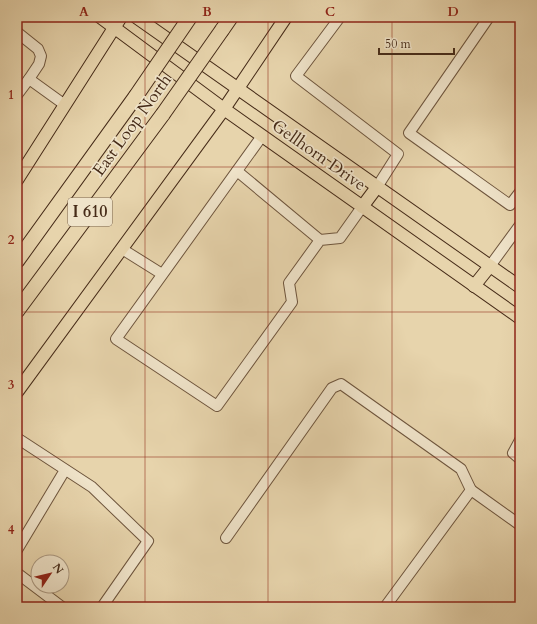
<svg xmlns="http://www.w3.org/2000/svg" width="537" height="624" viewBox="0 0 537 624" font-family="Cardo,serif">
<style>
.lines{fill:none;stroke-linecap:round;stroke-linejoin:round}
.minor-casing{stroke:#6e553d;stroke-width:12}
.major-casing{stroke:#462b18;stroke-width:14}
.highway-casing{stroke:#462b18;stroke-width:16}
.minor{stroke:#efe3c9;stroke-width:10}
.major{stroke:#e7d4ac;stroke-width:12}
.highway{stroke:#e7d4ac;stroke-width:14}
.highway-bridge-casing{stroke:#462b18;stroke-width:16;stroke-linecap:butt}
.highway-bridge{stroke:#e7d4ac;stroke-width:14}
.grid{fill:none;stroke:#8f2418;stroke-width:1;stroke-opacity:0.55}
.labels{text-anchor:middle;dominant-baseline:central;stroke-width:3.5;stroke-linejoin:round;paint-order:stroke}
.shield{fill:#efe3c9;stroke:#79624d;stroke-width:1}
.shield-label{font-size:16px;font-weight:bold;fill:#462b18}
.street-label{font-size:17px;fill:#462b18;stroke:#efe3c9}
.neatline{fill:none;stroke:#8f2418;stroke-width:1.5}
.grid-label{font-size:13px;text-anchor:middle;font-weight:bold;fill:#8f2418}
</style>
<rect width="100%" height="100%" fill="#e7d4ac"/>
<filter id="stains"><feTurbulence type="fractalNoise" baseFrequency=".005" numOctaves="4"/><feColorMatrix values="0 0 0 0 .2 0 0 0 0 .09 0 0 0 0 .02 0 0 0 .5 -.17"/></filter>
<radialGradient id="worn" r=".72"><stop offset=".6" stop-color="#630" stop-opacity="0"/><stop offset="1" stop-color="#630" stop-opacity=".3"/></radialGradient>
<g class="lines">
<g class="minor-casing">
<g id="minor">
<path d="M340,17L296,76L398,154L377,187"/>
<path d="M489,17L409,133L510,205L520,192"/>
<path d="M18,33L38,49L41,56L39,64L29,79"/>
<path d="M17,95L29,79L65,105"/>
<path d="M262,136L116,339L217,406L292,302L289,283L320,240L340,238L362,207"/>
<path d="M237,171L320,240"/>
<path d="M122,249L162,274"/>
<path d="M490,266L520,225"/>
<path d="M17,438L92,487L148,541L102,607"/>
<path d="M520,440L513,453L520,459"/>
<path d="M226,538L332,388L341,384L461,469L471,490"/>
<path d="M17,550L65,470"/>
<path d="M17,573L62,607"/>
<path d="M385,607L471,490L520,525"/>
</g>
</g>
<g class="major-casing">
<g id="major">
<path d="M100,17L224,109L520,318"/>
<path d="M136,17L520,287"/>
<path d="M17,180L121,17"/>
<path d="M362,207L377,187"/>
<path d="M474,286L490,266"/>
<path d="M17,392L224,109L286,17"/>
</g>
</g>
<g class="highway-casing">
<g id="highway">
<path d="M222,30L231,17"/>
<path d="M17,261L136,96"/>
<path d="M17,311L163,114"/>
</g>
</g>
<use href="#minor" class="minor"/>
<use href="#major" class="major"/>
<use href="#highway" class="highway"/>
<g class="highway-bridge-casing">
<g id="highway-bridge">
<path d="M136,96L190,17"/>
<path d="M163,114L222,30"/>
</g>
</g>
<use href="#highway-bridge" class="highway-bridge"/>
</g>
<path class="grid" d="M145,17V607M268,17V607M392,17V607M17,167H520M17,312H520M17,457H520"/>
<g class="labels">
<rect class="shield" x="68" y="198" width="44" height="28" rx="3"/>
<g class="shield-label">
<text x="90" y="212">I 610</text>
</g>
<g class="street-label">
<text transform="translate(132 125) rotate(-54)">East Loop North</text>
<text transform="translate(319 155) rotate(35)">Gellhorn Drive</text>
</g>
</g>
<rect width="537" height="624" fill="none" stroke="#e7d4ac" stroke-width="44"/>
<g transform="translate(50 574) rotate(55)"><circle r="19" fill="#efe3c9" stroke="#ab9982"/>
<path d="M0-3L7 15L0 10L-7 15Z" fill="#8f2418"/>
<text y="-6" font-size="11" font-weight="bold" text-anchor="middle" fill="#462b18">N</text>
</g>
<path d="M379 48v6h75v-6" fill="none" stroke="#462b18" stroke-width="2"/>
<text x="385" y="48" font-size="12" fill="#462b18" stroke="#efe3c9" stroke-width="3" paint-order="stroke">50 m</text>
<rect x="22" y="22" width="493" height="580" class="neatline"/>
<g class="grid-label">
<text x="84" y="16">A</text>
<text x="207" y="16">B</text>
<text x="330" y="16">C</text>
<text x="453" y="16">D</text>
<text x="11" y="99">1</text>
<text x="11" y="244">2</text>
<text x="11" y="389">3</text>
<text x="11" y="534">4</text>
</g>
<rect width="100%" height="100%" filter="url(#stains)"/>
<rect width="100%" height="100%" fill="url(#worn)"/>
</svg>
